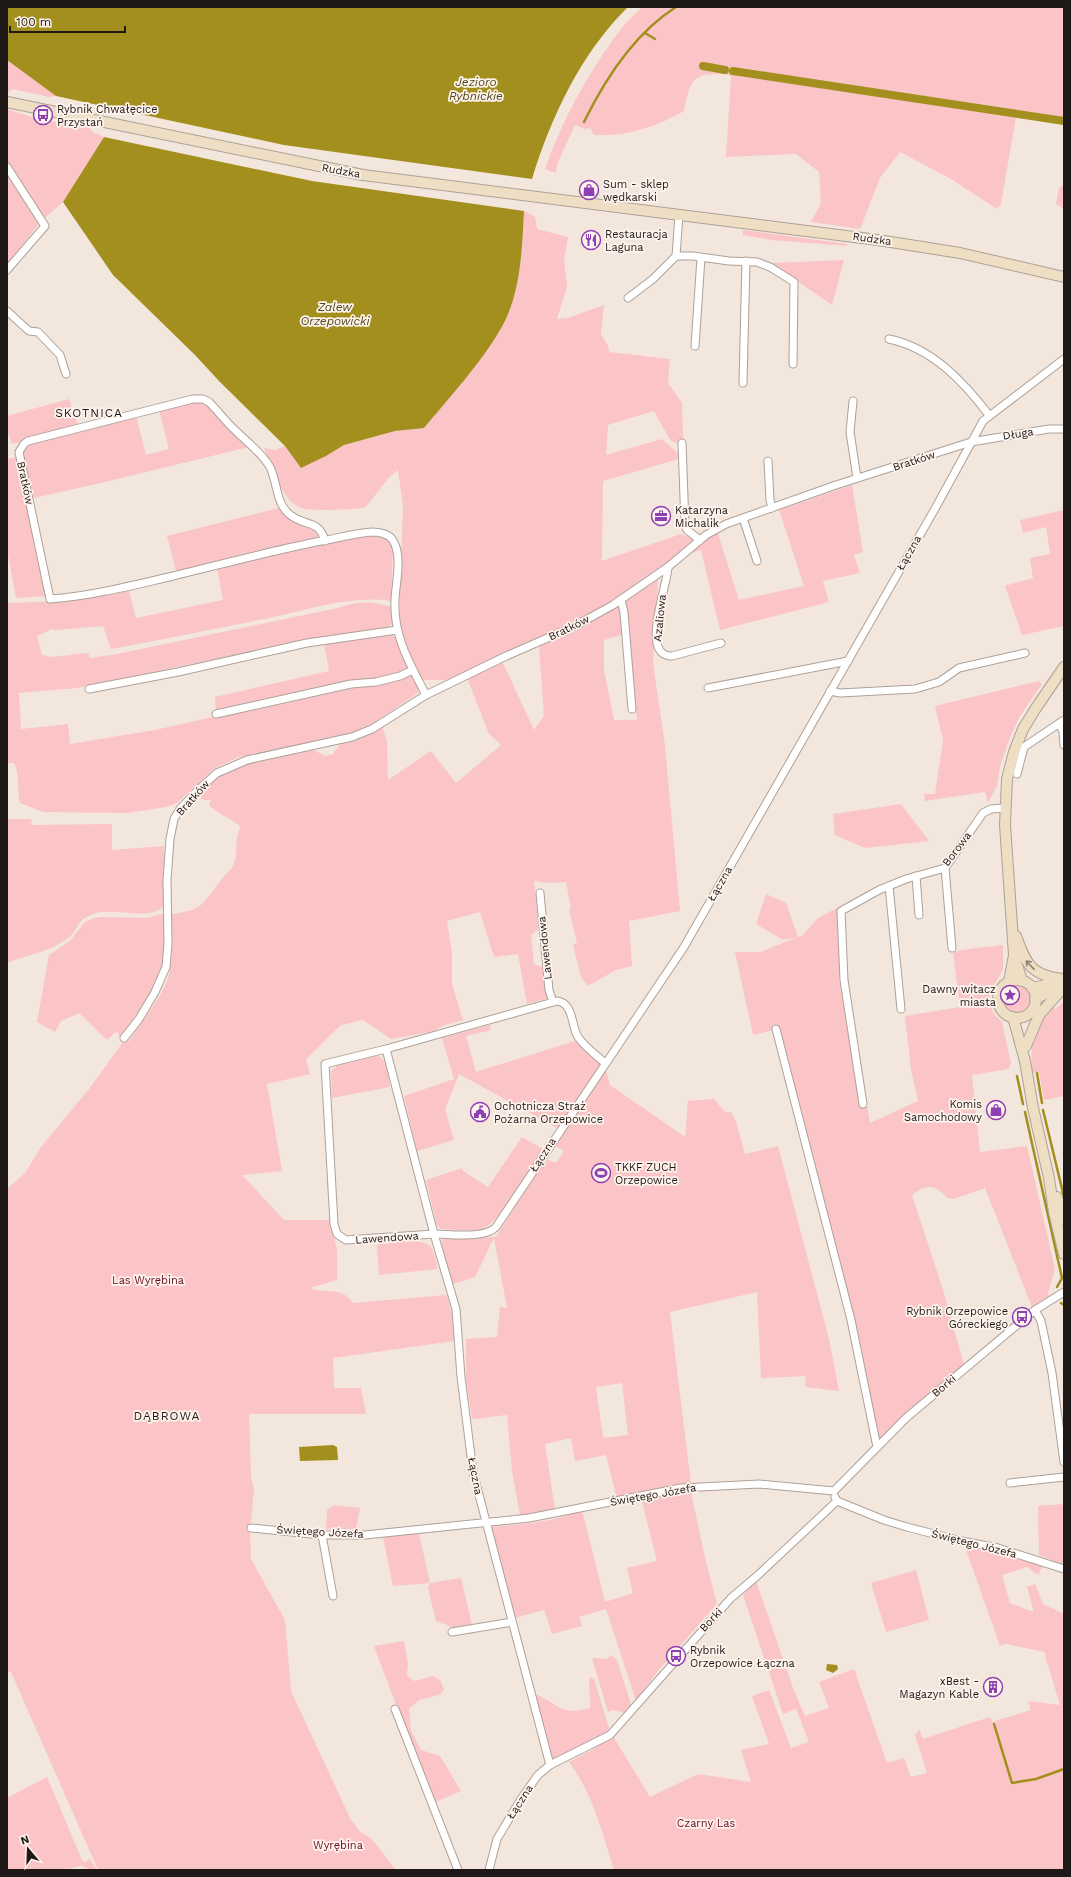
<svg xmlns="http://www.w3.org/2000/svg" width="1071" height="1877" viewBox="0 0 1071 1877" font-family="'Work Sans',sans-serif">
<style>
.green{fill:#fbc4c7;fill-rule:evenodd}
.water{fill:#a38f1d}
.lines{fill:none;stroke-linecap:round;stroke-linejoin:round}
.stream{stroke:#a38f1d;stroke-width:2.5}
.canal{stroke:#a38f1d;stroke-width:8}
.street-casing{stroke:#ada198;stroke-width:9}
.secondary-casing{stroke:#ada198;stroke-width:12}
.street{stroke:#fff;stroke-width:7}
.secondary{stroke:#eedec3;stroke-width:10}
.oneway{stroke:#908575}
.labels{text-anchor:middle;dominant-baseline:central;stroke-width:3.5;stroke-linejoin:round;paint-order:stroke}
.poi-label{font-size:11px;fill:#1e1916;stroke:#fff4ed;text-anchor:start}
.street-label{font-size:11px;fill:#1e1916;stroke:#fff4ed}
.park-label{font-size:11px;fill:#680a21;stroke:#fff4ed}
.water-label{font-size:12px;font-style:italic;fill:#51491e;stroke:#fff4ed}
.neighbourhood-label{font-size:12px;letter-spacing:1px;fill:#1e1916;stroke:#fff4ed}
</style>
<rect width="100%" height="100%" fill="#f3e6dd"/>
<g class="green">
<path d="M643,7H1064V123L1016,117L1001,204L997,209L951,179L900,152L880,178L860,229L811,222L821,203L819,172L796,154L726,157L731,76C726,74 720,74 715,74C689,73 689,90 684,111C656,127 626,137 594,135L590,128L585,129L575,125L557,164L556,173L545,169C560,127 578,92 603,54C615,37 626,20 643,7Z"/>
<path d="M7,60L10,62L56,96L49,97L13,89L7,93Z"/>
<path d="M7,109L35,118L60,123L81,124L89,127L93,132L104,137L63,202L41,221L7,265Z"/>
<path d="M1064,184V209L1056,204L1059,188Z"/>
<path d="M524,211L535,217L537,229L568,237L564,260L567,287L557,319L568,318L604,305L601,334L608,346L609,352L670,359L668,383L682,403L683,439L676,443L670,440L654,411L608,425L606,455L662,439L680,455L678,459L603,481L602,561L681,534L696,541L662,567L591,614L449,680H422L413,663L399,623L403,506L398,470C385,478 376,497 364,508C349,509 309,513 297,506C281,497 271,464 264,448L275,450L285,446L301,468L326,456L344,445L395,431L424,428L514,297L521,260Z"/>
<path d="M743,230L847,244V246L772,240L743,235Z"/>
<path d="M844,260L832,305L771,263Z"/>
<path d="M69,399L78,425L12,444L7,430V416Z"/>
<path d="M194,401L205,402L249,447L105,482L34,498L21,452L24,447L30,443L136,416L146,455L169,449L159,410Z"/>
<path d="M17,457L47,596L16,598L7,550V459Z"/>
<path d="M852,485L863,552L854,555L860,573L823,581L829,602L720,630L701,550L689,554L711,535L722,530L718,534L739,600L804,586L779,510Z"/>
<path d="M279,508L292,520L317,531L319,539L176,571L167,536Z"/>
<path d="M1064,510V626L1022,635L1005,586L1033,578L1030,558L1050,554L1046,527L1023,533L1020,520Z"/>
<path d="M376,535L388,539L393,552L391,601C350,595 309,610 269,618C216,629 163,639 111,649L103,626L56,630L52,629L37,636L42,655L52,657L88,653L90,658L117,654L338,608C362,601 368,601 391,607L392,623L388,629L324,636L78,688L19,693L21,729L68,724L70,744L155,730L226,714L264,708L412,675L419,689L418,693L357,734H349L239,757L215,768L177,803L166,807L127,813L43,812L20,803C17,791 20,774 14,763H7V603L70,601L129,591L136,618L223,600L217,568L317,545Z"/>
<path d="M658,579L653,663L665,746L680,911L629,921L632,966L616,970L588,986L581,977L573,945L577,943L569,909L571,908L566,882L546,883L534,881L539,928L531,935L534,964L545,968L548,998L527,1004L518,954L494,957L480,912L447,921L452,954V984L463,1020L442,1026L434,1031L391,1039L363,1020L341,1025L306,1059L310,1074L267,1084L282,1171L242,1175L284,1220H330L337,1249V1280L310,1288C328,1295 340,1285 353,1303L446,1295C451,1306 456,1329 454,1341L333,1358L334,1388H361L366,1414H249L251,1477L254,1489L250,1531L251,1559L285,1620L291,1691L350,1818L360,1832L372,1839L396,1870H98L11,1672L7,1671V1189L25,1173L41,1147L89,1089L123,1042L129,1041C142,1021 160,1000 168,978C174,958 172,934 172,914C204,910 203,903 221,880C226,873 234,868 235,860C238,848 234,838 241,827C230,818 218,814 209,805L211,800H204L197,797C222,762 266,759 305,751L314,750L325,756L333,754L341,743L363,738L382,727L387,741L388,780L431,751L456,783L501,745L489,734L467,678L503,663L534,730L544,716L539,646L594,620L619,605L624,634L604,640V670L614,720H637L624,602Z"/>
<path d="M390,634L396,638L409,669L375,680L216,712L215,697L329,671L324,643Z"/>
<path d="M1039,681L1042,684L1020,716L1011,735L1000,766L997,786L988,802L985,792L925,801L924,794H935L943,740L935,706Z"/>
<path d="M901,804L929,841L865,848L835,835L833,814Z"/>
<path d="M7,819H32L31,825L112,824V850L164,846V906C151,921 115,908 96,913C75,919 80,929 67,939C49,952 26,955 7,963Z"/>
<path d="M766,894L786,903L798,937L803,935L818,918L839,907L841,968L839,979L840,989L846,1007L859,1104L862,1107L867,1105L870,1123L918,1101L911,1069L905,1016L960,1007L953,952L961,950L1003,945V970L989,993L993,1013L1002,1022L1011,1063L1008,1069L972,1075L980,1152L1027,1146L1055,1269L1048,1293L1049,1296L1032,1307L985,1188L954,1199L947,1198C935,1184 927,1184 912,1195L944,1293L964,1365L903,1415V1419L878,1441L777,1029L753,1035L735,952H760L795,938L783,940L756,924Z"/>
<path d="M164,913L165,961L155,987L120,1038L117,1031L107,1040L79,1013L61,1021L55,1032L37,1022L49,955L70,941L84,923L89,920L99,917L148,918Z"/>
<circle cx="1017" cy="999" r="13"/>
<path d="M1064,1002V1096L1044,1100L1039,1072L1032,1073C1030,1043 1033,1030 1051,1005L1055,1009Z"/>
<path d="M490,1025L491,1030L466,1036L476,1072L575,1041L603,1063L557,1128L459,1074L445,1109L454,1140L417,1151L404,1096L454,1079L442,1038Z"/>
<path d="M374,1055C390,1058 387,1073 390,1087L332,1098L331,1071L339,1064Z"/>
<path d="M606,1071L610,1085L685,1137L688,1101L714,1099L725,1112H731L736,1122L745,1154L778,1146L829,1339L839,1391L805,1387L806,1376L761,1378L757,1292L670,1312L691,1484L648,1491L617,1499L606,1455L575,1461L571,1438L545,1444L555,1510L520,1515L512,1471L507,1415L472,1419L466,1379V1339L497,1337L500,1307L507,1308L494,1238L475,1277L453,1284L440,1246L443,1239L447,1238L496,1237L545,1159L556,1163L564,1151L554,1145L602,1074ZM622,1383L628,1435L603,1438L596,1387Z"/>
<path d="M522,1137L543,1149C533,1165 498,1226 481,1229C469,1232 453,1229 441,1229L437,1225L426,1180L462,1168L463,1171L488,1187Z"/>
<path d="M408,1240C435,1243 431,1245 438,1269L379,1275L377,1245Z"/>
<path d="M681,1492H691L705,1558L717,1604L657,1672L636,1701L606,1609L579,1617L582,1626L552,1634L544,1610L514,1618L490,1527C525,1524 549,1523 582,1510L605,1602L633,1593L627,1568L657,1561L641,1498Z"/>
<path d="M1064,1504V1565L1039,1555L1038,1506Z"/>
<path d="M334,1505L360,1508L356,1529H326L327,1510Z"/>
<path d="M419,1533L430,1583L461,1578L472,1625L454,1628L436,1621L428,1588L430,1583L393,1586L383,1537Z"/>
<path d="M964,1544L1043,1566L1038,1575L1027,1567L1002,1575L1010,1603L1034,1612L1027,1587L1035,1584L1043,1604L1064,1614V1870H614C602,1832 593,1794 569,1762L592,1750L613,1736L650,1797L698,1774L751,1782L741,1750L769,1744L752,1696L769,1690L791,1748L809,1742L796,1709L783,1714L743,1595L756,1581L793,1688L805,1716L829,1708L819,1682L854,1669L887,1763L904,1758L911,1777L927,1773L915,1735L919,1729L923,1739L990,1717L992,1722L1031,1710L1028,1701L1060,1705L1044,1652L1006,1644L1000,1646Z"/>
<path d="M916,1570L929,1620L886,1632L871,1583Z"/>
<path d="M404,1641L408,1664L407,1675L414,1681L433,1676L440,1680L444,1690L439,1695L419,1700L409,1709L411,1731L421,1750L440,1756L461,1791L433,1803L374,1646Z"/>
<path d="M612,1655L617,1660L631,1704L626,1713L612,1710L608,1712L592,1658L606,1659Z"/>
<path d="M590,1677L594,1679L609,1728L607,1732L553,1760L535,1694C562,1705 558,1716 590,1708C592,1697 587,1688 590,1677Z"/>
<path d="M47,1777L82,1860L84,1862L90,1859L97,1870H91L81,1866L64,1870H7V1798Z"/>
</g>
<g class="water">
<path d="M7,7H628C581,53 551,117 532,179L284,145L56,96L7,60Z"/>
<path d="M104,137L312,181L524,211C522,250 521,295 500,330C481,363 449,398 424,428L395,431L344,445L326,456L301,468L285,446L219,381L196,356L113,275L63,202Z"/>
<path d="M333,1445L337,1447L338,1460L300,1461L299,1447Z"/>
<path d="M827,1664L837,1665L838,1669L833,1673L826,1670Z"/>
</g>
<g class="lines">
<g class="stream">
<path d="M645,33L655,39"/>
<path d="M584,122C605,79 635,33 676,7"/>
<path d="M1037,1073L1042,1103"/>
<path d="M1017,1076L1023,1104"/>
<path d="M1043,1110L1064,1197"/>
<path d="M1025,1112L1062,1278L1057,1287"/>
<path d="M1061,1303L1064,1305"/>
<path d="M994,1724L1012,1783L1036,1779L1064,1769"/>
</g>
<g class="canal">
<path d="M703,66L725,70"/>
<path d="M733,71L1064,121"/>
</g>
<g class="street-casing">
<g id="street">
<path d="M7,167L45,226L7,270"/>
<path d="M679,215L676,256H693L729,261L757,262L770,267L794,282L793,364"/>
<path d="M628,298L653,279L676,256"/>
<path d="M7,311L29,331L38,332L60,355L66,374"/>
<path d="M889,339C932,348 963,381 989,415"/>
<path d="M695,346L701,258"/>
<path d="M743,383L746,261"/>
<path d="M853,401L850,432L857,478"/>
<path d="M682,443L685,525L687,530L700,540"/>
<path d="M768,461L770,500L772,508"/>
<path d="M743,518L757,561"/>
<path d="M325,541C319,518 302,527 288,513C276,502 277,481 270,467C261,452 248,443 236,431C226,422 218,411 209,402L203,399H193L28,441L24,444L19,452L50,599C91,596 130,586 169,577C218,565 267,552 316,542C335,539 354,533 373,532C379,532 388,534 392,539C403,554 396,581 395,599C393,636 409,662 426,695"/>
<path d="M668,567C668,584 639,657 672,656L721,643"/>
<path d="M621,600L624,613L632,709"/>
<path d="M708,688L848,661"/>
<path d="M89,689L178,672L307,643L397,630"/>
<path d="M830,691L840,693L915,689L939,682L959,668L1025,653"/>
<path d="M216,714L351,684L376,682L400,676L413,670"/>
<path d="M1059,724L1063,731L1064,745"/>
<path d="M1017,774L1024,747L1064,720"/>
<path d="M945,868L952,948"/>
<path d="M916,876L919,915"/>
<path d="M889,886L901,1009"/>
<path d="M540,893L549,990L553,1002"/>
<path d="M776,1029L851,1320L877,1447"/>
<path d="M124,1038L139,1019L155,992L166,967L168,944L167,880L170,839L174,819L180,809L199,789L217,773L247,760L352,737L372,729L426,695L504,657L575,626L613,605L668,567L706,535L726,524L836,485L971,442L1049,429H1064"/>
<path d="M386,1049L434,1234L346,1240L337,1234L334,1224L325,1064L386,1049L557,1001C574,1003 571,1026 578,1037C585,1047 596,1055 605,1063"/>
<path d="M863,1104L844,980L841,911L879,890L906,879L945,868L983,813L991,809L1004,808"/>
<path d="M1035,1310L1041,1321L1052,1373L1064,1462"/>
<path d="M1010,1483L1064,1477"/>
<path d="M834,1491L906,1418L1035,1310L1064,1292"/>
<path d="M835,1497L837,1501L884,1520L907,1527L961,1541L998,1548L1064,1569"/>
<path d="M251,1528L322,1535H365L529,1518L681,1488L759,1484L834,1491"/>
<path d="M322,1535L333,1596"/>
<path d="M452,1632L512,1622"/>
<path d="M395,1709L458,1870"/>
<path d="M550,1765L473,1472L461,1377L456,1309L434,1234C451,1234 485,1239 496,1227L684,947L936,507L983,421L1064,359"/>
<path d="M489,1870L497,1839L521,1799L538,1775L550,1765L610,1735L731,1598L757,1576L837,1501"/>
</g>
</g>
<g class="secondary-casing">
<g id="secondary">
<path d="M7,102L363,175L878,240L960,253L1064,277"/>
<path d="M1016,936C1026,964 1031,976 1064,979"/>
<path d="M1014,955L1022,981"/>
<circle cx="1017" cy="999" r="19"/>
<path d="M1009,982L1014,955L1005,825L1007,779L1014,752L1023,729L1036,708L1064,667"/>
<path d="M1032,988L1059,982"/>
<path d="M1035,999L1062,985"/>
<path d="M1013,1017L1025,1061L1033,1108L1049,1178L1054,1212L1064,1254"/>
<path d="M1026,1046L1039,1015L1064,987"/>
<path d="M1057,1197L1064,1220"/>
</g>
</g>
<use href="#street" class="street"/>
<use href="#secondary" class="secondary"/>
</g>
<defs><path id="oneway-shaft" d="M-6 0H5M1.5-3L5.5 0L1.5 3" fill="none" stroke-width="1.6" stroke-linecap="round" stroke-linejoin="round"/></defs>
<use class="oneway" href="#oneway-shaft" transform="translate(1030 965) rotate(-133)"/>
<defs>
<g id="bus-ring" transform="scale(1)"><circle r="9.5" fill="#fff4ed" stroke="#8c40b1" stroke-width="1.5"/><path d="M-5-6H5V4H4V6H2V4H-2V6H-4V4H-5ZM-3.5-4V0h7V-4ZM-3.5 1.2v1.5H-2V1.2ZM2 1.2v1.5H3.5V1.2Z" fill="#8c40b1"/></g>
<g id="shop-ring" transform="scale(1)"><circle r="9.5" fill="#fff4ed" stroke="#8c40b1" stroke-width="1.5"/><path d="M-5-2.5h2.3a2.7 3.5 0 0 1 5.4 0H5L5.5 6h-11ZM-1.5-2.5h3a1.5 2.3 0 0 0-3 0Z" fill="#8c40b1"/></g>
<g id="restaurant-ring" transform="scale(1)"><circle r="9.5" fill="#fff4ed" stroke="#8c40b1" stroke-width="1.5"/><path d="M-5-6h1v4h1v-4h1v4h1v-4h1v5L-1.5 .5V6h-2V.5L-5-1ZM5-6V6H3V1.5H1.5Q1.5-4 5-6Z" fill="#8c40b1"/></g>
<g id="office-ring" transform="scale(1)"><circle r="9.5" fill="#fff4ed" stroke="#8c40b1" stroke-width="1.5"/><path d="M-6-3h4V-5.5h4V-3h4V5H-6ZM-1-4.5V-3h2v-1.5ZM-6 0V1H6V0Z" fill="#8c40b1"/></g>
<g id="sight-ring" transform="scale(1)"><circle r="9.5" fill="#fff4ed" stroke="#8c40b1" stroke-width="1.5"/><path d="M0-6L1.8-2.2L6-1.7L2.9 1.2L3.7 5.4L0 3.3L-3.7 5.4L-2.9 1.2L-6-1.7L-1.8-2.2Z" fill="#8c40b1"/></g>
<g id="civic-ring" transform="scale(1)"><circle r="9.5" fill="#fff4ed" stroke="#8c40b1" stroke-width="1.5"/><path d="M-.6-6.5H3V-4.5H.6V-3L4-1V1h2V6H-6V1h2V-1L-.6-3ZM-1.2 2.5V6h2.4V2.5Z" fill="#8c40b1"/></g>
<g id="stadium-ring" transform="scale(1)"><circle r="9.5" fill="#fff4ed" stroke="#8c40b1" stroke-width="1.5"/><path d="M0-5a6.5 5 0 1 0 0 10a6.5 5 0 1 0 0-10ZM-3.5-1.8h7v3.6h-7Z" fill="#8c40b1"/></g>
<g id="building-ring" transform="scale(1)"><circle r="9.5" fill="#fff4ed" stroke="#8c40b1" stroke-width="1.5"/><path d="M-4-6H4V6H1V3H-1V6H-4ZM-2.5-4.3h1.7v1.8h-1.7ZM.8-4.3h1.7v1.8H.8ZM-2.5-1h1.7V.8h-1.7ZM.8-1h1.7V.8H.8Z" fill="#8c40b1"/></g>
</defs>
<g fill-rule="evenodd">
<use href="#bus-ring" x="43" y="115"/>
<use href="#shop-ring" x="589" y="190"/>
<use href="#restaurant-ring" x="591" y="240"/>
<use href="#office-ring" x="661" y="516"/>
<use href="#sight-ring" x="1010" y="995"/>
<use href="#shop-ring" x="996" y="1110"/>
<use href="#civic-ring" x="480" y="1112"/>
<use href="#stadium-ring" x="601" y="1173"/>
<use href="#bus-ring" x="1022" y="1317"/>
<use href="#bus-ring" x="676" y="1656"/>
<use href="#building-ring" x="993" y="1687"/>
</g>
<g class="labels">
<g class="poi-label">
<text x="57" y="109">Rybnik Chwałęcice<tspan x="57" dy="13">Przystań</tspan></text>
<text x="603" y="184">Sum - sklep<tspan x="603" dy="13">wędkarski</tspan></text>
<text x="605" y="234">Restauracja<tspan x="605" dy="13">Laguna</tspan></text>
<text x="675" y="510">Katarzyna<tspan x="675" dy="13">Michalik</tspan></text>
<text x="996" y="989" text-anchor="end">Dawny witacz<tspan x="996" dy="13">miasta</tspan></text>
<text x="982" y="1104" text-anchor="end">Komis<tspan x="982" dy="13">Samochodowy</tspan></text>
<text x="494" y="1106">Ochotnicza Straż<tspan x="494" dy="13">Pożarna Orzepowice</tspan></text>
<text x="615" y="1167">TKKF ZUCH<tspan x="615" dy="13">Orzepowice</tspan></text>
<text x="1008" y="1311" text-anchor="end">Rybnik Orzepowice<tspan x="1008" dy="13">Góreckiego</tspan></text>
<text x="690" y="1650">Rybnik<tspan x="690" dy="13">Orzepowice Łączna</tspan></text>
<text x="979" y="1681" text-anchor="end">xBest -<tspan x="979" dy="13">Magazyn Kable</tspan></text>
</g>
<g class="street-label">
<text transform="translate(341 171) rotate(10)">Rudzka</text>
<text transform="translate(872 239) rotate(8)">Rudzka</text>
<text transform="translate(1018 434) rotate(-9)">Długa</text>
<text transform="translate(914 461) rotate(-18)">Bratków</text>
<text transform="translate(25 483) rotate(78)">Bratków</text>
<text transform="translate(909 553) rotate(-60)">Łączna</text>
<text transform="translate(660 618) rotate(-84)">Azaliowa</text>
<text transform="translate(569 628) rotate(-26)">Bratków</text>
<text transform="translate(193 798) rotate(-48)">Bratków</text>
<text transform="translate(957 849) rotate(-53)">Borowa</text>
<text transform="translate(720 884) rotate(-60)">Łączna</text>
<text transform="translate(545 948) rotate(-96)">Lawendowa</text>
<text transform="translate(543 1155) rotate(-57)">Łączna</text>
<text transform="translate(387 1238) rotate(-4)">Lawendowa</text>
<text transform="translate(944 1386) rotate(-40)">Borki</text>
<text transform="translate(475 1476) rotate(79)">Łączna</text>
<text transform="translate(653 1495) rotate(-10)">Świętego Józefa</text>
<text transform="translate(320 1532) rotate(3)">Świętego Józefa</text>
<text transform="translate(974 1544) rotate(14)">Świętego Józefa</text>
<text transform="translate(711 1620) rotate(-47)">Borki</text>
<text transform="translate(520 1802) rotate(-57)">Łączna</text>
</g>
<g class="park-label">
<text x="148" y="1280">Las Wyrębina</text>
<text x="706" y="1823">Czarny Las</text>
<text x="338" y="1845">Wyrębina</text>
</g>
<g class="water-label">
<text x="476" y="82">Jezioro<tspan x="476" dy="14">Rybnickie</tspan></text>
<text x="335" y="307">Zalew<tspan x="335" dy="14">Orzepowicki</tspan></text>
</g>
<g class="neighbourhood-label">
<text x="89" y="413">SKOTNICA</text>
<text x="167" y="1416">DĄBROWA</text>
</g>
</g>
<rect width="1071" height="1877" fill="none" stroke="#1e1916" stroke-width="16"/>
<g transform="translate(28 1849) rotate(341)" stroke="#fff4ed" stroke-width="3" paint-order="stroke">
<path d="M0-3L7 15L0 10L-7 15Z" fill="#1e1916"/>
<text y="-6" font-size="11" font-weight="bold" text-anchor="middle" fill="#1e1916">N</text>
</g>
<path d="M10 26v6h115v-6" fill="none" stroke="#1e1916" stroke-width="2"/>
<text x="16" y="26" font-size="12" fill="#1e1916" stroke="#fff4ed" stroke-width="3" paint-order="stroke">100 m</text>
</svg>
